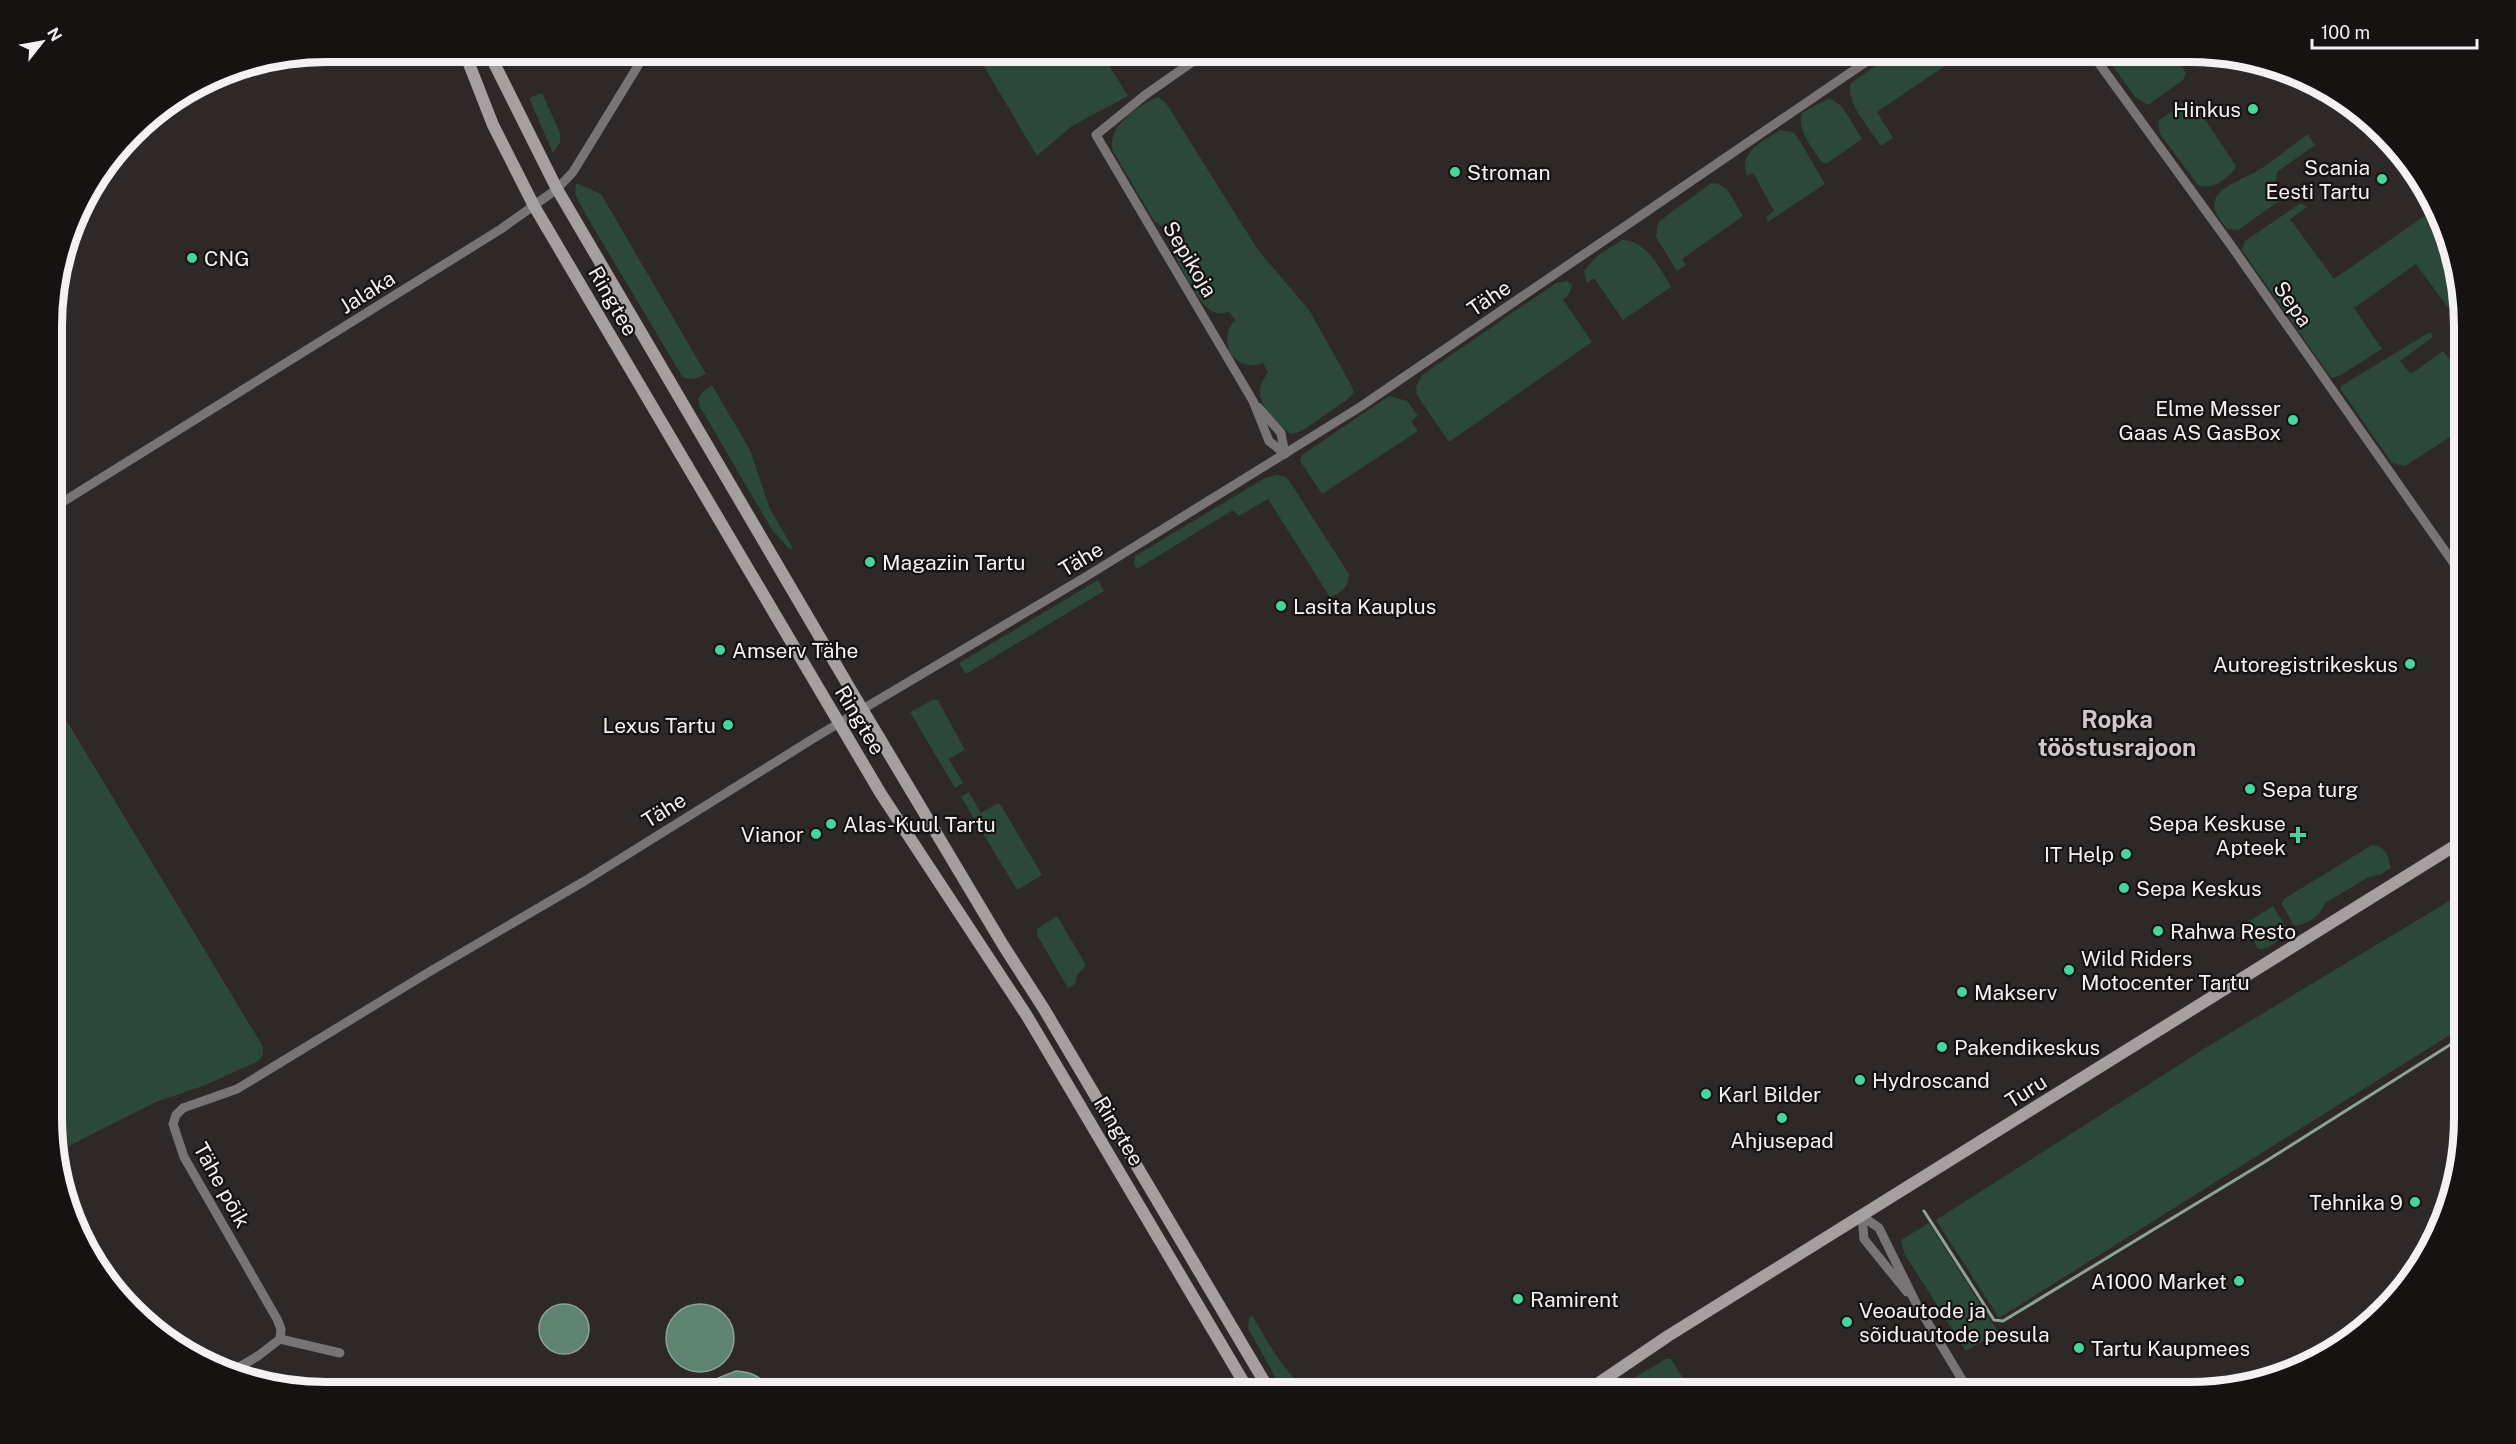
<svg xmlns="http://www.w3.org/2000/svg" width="2516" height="1444" viewBox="0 0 2516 1444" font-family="'Public Sans',sans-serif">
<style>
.green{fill:#2b483a}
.water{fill:#5f8371;stroke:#8ca497;stroke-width:1.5}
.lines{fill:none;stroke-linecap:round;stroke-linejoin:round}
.stream{stroke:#8ca497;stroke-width:3}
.street{stroke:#787475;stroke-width:9}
.secondary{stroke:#a59fa0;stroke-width:12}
.poi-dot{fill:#48d49d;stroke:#151212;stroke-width:2}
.labels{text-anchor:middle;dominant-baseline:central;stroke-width:4.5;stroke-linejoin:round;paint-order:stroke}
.poi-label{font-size:21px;fill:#f5f0f1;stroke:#151212;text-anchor:start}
.street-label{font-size:21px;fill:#f5f0f1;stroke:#151212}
.quarter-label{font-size:24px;font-weight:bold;fill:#d1c7c9;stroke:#151212}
.rim{fill:none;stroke:#f5f0f1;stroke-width:8}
</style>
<rect width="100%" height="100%" fill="#2f2829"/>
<g class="green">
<path d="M975,51H1100L1128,96L1072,126L1037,156Z"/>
<path d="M1897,51H1953L1958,57L1877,112L1893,138L1881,146C1872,132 1844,100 1851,83Z"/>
<path d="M2102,51H2171L2186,73L2183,80L2148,105L2135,97Z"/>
<path d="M542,93L560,133V143L553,153L529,98Z"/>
<path d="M1158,97L1166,103L1258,250L1309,310L1349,381L1354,392L1348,399L1302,431L1290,434C1279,424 1259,407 1260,390C1260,384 1265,378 1268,372L1263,363C1234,374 1216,341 1235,320L1229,311C1206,325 1188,278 1178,262C1173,250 1175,243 1184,234L1179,225L1165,228L1154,221L1113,151C1106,127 1138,105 1158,97Z"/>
<path d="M1829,98L1842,106L1862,139L1826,164L1821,161C1812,147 1797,131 1802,113Z"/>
<path d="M2186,101L2194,103L2236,166C2231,178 2210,191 2198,185L2160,134L2158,121Z"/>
<path d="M1780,130L1793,132L1798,138L1825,184L1768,222L1766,217L1774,211L1753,173L1747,176C1738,151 1763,142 1780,130Z"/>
<path d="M2308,134L2315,145L2277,172L2274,193L2279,201L2238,230L2227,229C2222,221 2211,211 2215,200C2219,187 2247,177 2257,171C2275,160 2291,146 2308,134Z"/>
<path d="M576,183L601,194L706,374C697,378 691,382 682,376L586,215L575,194Z"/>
<path d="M1716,183L1727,189L1743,216L1682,259L1686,265L1677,271L1656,237L1658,222L1710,184Z"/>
<path d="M2301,203L2307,207L2290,219L2334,279L2436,208L2451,238L2463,301L2449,309L2416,264L2354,308L2382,349L2339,376L2331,378L2242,250L2245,241Z"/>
<path d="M1622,240C1647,240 1659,268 1671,287L1623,320L1594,278L1587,283L1584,271L1596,257Z"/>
<path d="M1567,281L1572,285C1570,293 1569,295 1563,300L1592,342L1449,442L1417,395L1416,387L1422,375L1556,283Z"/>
<path d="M2430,332L2433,337L2400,361L2411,374L2443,351L2449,359L2464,348V428L2405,466L2392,463L2341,390V386Z"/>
<path d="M712,385L750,450L770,509L793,548L790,550L772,530L699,405C697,394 704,391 712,385Z"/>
<path d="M1389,396L1407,401L1418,416L1411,421L1418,431L1322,494L1300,461L1302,455Z"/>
<path d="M1277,475L1286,477L1290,482L1349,574C1349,586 1341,594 1330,597L1268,499L1239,516L1233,510L1137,569L1134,563L1135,556L1265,478Z"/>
<path d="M1098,580L1104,591L966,674L959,663Z"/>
<path d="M53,698L263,1047V1054L259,1061L203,1086L156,1102L53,1154Z"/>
<path d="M932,700H938L965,750L949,759L963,783L955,788L910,712Z"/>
<path d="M969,792L981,813L998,803L1002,807L1042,875L1017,890L961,797Z"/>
<path d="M2372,845C2386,846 2388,856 2391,868L2380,875L2369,877L2325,903C2321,916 2308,924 2294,926L2282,904L2284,899Z"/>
<path d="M2464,892V1026L1999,1318L1936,1220L2207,1047Z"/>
<path d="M2273,906L2287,929L2286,935L2267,948L2258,949L2246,927L2248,922Z"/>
<path d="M1057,916L1086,965L1077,975L1075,984L1068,988L1037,935V929Z"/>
<path d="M1929,1223L1998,1332L1966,1351L1904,1253L1901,1240Z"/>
<path d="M1252,1315C1268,1342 1285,1375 1311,1393H1284L1248,1328L1249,1318Z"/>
<path d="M1666,1359H1671L1688,1386L1680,1393H1608Z"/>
</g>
<g class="water">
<circle cx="700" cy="1338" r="34"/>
<circle cx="564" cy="1329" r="25"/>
<path d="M736,1371C753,1372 764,1378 771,1393H707L718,1378Z"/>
</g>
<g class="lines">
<path class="stream" d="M1924,1211L1994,1320L2003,1321L2263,1163L2464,1036"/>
<g class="street">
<path d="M1208,51L1145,95L1096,135L1253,401L1269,441L1285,454"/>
<path d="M2090,51L2230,244L2464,578"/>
<path d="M1258,407L1281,433L1285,454"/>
<path d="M53,508L501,229L557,189L573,172L647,51"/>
<path d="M1862,1216L1879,1228L1916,1303L1970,1393"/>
<path d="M1862,1216L1864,1239L1907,1292"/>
<path d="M280,1339L340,1353"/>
<path d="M229,1373L258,1356L280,1339L281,1329L277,1319L184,1157L173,1124L176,1115L183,1108L237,1089L429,972L583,882L819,735L1087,576L1360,407L1882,51"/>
<path d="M2272,1380L2362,1326"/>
</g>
<g class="secondary">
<path d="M464,51L493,125L534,206L881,794L1027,1016L1250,1393"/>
<path d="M488,51L557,189L852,692L1003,945L1044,1009L1271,1393"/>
<path d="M1584,1393L1668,1336L2464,840"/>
</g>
</g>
<g class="poi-dot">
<circle cx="2253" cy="109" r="6"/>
<circle cx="1455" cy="172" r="6"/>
<circle cx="2382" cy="179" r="6"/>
<circle cx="192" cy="258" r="6"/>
<circle cx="2293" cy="420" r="6"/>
<circle cx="870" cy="562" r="6"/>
<circle cx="1281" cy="606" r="6"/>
<circle cx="720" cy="650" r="6"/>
<circle cx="2410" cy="664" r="6"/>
<circle cx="728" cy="725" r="6"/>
<circle cx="2250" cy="789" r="6"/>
<circle cx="831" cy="824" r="6"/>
<circle cx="816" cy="834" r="6"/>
<path d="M2295 826h6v6h6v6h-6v6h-6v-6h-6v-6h6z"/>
<circle cx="2126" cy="854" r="6"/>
<circle cx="2124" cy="888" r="6"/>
<circle cx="2158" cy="931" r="6"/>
<circle cx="2069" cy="970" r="6"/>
<circle cx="1962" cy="992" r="6"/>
<circle cx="1942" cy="1047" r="6"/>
<circle cx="1860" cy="1080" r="6"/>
<circle cx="1706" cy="1094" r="6"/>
<circle cx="1782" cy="1118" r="6"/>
<circle cx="2415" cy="1202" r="6"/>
<circle cx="2239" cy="1281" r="6"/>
<circle cx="1518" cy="1299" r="6"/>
<circle cx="1847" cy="1322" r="6"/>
<circle cx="2079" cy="1348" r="6"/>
</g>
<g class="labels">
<g class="poi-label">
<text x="2241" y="109" text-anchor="end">Hinkus</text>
<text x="2370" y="167" text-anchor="end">Scania<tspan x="2370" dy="24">Eesti Tartu</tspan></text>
<text x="1467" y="172">Stroman</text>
<text x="204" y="258">CNG</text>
<text x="2281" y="408" text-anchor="end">Elme Messer<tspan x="2281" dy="24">Gaas AS GasBox</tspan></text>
<text x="882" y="562">Magaziin Tartu</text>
<text x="1293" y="606">Lasita Kauplus</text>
<text x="732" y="650">Amserv Tähe</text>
<text x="2398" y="664" text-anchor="end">Autoregistrikeskus</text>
<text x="716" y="725" text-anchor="end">Lexus Tartu</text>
<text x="2262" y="789">Sepa turg</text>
<text x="2286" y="823" text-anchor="end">Sepa Keskuse<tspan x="2286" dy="24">Apteek</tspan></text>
<text x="843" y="824">Alas-Kuul Tartu</text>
<text x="804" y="834" text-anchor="end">Vianor</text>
<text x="2114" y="854" text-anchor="end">IT Help</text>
<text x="2136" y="888">Sepa Keskus</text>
<text x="2170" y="931">Rahwa Resto</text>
<text x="2081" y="958">Wild Riders<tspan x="2081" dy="24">Motocenter Tartu</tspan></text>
<text x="1974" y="992">Makserv</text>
<text x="1954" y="1047">Pakendikeskus</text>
<text x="1872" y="1080">Hydroscand</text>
<text x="1718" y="1094">Karl Bilder</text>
<text x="1782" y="1140" text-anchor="middle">Ahjusepad</text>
<text x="2403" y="1202" text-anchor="end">Tehnika 9</text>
<text x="2227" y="1281" text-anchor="end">A1000 Market</text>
<text x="1530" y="1299">Ramirent</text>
<text x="1859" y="1310">Veoautode ja<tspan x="1859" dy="24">sõiduautode pesula</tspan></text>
<text x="2091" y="1348">Tartu Kaupmees</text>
</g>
<g class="street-label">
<text transform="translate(1190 259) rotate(59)">Sepikoja</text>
<text transform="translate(367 292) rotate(-32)">Jalaka</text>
<text transform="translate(1489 298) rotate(-34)">Tähe</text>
<text transform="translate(613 301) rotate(60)">Ringtee</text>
<text transform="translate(2293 304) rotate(55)">Sepa</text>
<text transform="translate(1081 559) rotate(-31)">Tähe</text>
<text transform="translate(860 720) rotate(59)">Ringtee</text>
<text transform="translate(664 810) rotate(-32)">Tähe</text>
<text transform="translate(2026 1091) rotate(-32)">Turu</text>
<text transform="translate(1119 1131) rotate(59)">Ringtee</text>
<text transform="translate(222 1185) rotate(61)">Tähe põik</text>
</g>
<g class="quarter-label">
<text x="2117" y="719">Ropka<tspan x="2117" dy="28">tööstusrajoon</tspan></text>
</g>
</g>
<path d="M0 0H2516V1444H0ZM326 62H2190A264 264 0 0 1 2454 326V1118A264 264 0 0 1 2190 1382H326A264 264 0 0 1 62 1118V326A264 264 0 0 1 326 62Z" fill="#151212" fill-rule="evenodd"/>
<path class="rim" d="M326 62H2190A264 264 0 0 1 2454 326V1118A264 264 0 0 1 2190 1382H326A264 264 0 0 1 62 1118V326A264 264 0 0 1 326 62Z"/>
<g transform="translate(42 42) rotate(59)" stroke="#151212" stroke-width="4.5" paint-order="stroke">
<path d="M0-4.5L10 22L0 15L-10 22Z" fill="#f5f0f1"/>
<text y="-9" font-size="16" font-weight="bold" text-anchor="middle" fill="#f5f0f1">N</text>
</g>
<path d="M2312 39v9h165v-9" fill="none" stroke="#f5f0f1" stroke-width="3"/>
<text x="2321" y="39" font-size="18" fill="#f5f0f1" stroke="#151212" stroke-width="4.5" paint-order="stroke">100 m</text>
</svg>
